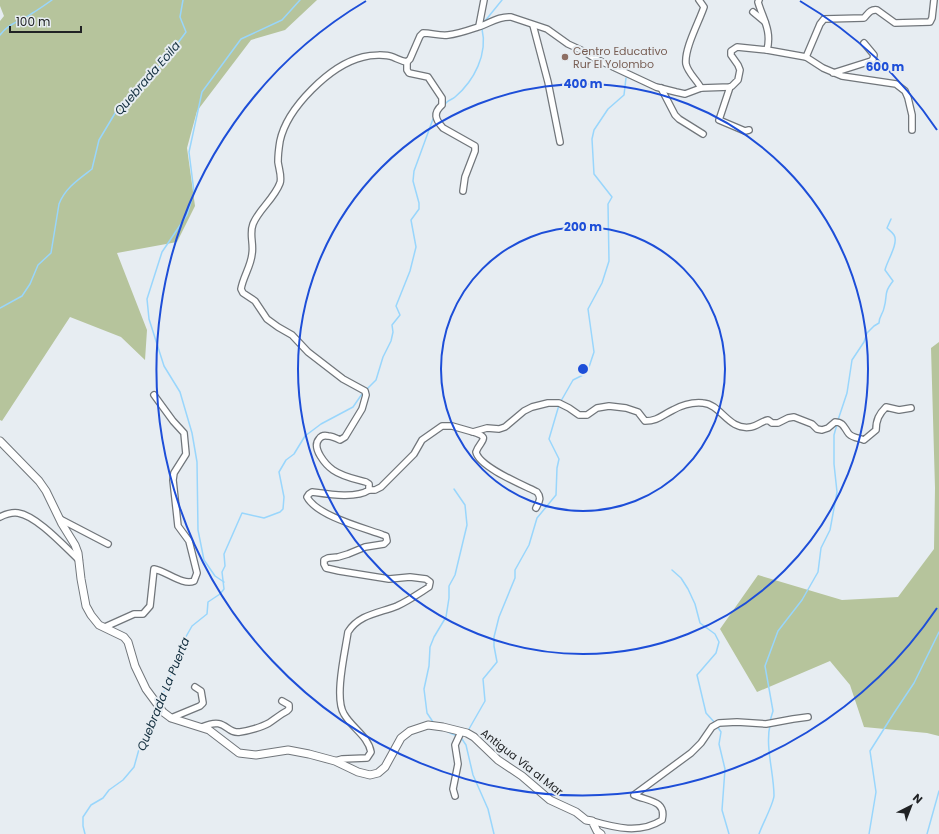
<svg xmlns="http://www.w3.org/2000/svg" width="939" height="834" viewBox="0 0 939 834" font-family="Poppins,sans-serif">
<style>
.green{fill:#b6c49c}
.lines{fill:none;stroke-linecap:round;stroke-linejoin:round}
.stream{stroke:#99d6fc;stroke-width:1.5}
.street-casing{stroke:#71767b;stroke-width:8}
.secondary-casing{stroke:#71767b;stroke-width:9}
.street{stroke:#fff;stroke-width:5.5}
.secondary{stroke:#fff;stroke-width:7}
.ring{fill:none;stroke:#1d4ed8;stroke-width:2}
.education-dot{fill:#8d6e63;stroke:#e7edf2;stroke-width:1.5}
.labels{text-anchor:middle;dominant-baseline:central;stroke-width:4;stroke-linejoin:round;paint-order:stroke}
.education-label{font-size:11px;fill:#785e54;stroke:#e7edf2;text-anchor:start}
.street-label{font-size:11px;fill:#202224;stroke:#e7edf2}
.water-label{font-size:12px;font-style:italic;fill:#122e3e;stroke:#e7edf2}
.centre{fill:#1d4ed8;stroke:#e7edf2;stroke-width:2}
.ring-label{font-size:12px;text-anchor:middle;font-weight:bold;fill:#1d4ed8;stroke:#e7edf2;stroke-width:4;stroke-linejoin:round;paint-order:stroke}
</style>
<rect width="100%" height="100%" fill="#e7edf2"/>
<g class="green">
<path d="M0,0H317L285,30L251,40L197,111L187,148L195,206L177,242L117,253L147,330L145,360L121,337L70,317L2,421L0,420V21L4,16L0,6Z"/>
<path d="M939,342V736L927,733L864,727L850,685L830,661L757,692L720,629L758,575L842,600L898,597L934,549L935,488L931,348Z"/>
</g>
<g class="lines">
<g class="stream">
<path d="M485,21L502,0"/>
<path d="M0,35C9,23 19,22 31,14C38,10 45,5 52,0"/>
<path d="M438,115C441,111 444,105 447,102C449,100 453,99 455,97C474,81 488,54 482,29"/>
<path d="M0,308L22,296L30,284L38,265L51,253L59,204C65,188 79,179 92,169L99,140L117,110L163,63L186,32L180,17L183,0"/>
<path d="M366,390L376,380L383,357L391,341L393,332L392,325L400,315L396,306L410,271L416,247L411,220L419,209V203L413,181L414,171L433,119"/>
<path d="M561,401L573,380L587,373L594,352L588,309L602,283L609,261L608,204L612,197L594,174L592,139L594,130L608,109L624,95L626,78"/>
<path d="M838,420L847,393L852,360L864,342L867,333L874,326L879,323C879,316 883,314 884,308C888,294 883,294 893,281L885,270C887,261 899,243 894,235C892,232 889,230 887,228L891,219"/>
<path d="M672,570L681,578L688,589L695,604L700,623L715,634L719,642L716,653L697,675L706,713L715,723"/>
<path d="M224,582L215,576L204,560L198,530L197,462L192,433L180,392L164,366L149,319L147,299L162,252L187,215L194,192L189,152L202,92L241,39L282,20L300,0"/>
<path d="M159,702L168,683L179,649L192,626L207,614L208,602L220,594L224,589L222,572L225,566L224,554L242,513L264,518L280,512L283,509L284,497L279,472L286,460L294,454L305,436L321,424L353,407L362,394"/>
<path d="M770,721L773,711L765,666L778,631L802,600L818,572L821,548L830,530L837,492L834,464V435L837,424"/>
<path d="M433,722L427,713L424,689L429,666L430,647L434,637L446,617L449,598V586L455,575L467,525L465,505L454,489"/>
<path d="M717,726L721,732L719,744L725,769L722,810L729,834"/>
<path d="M469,729L485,701L483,679L497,662L494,646V637L499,617L515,578V570L529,545L537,518L556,495L557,468L559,459L549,439L559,405"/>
<path d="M448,732L457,736"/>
<path d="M462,739L466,745L473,775L488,809L494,834"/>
<path d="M85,834L83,826V817L91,805L103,798L109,790L123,780L134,767L141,742L157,707"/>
<path d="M759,834C762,825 773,805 774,796C774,773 765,747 770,725"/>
<path d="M869,834L876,792L870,751L894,713L914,683L939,632"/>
<path d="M927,834L939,791"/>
</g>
<g class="street-casing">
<g id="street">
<path d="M699,0L704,7C699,22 684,49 686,64C688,73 697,80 701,88"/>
<path d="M753,12L765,22"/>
<path d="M533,25L548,82L560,142"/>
<path d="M479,26L484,0"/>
<path d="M767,50L806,57L823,68L842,76L896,84L905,91L908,98L912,115V130"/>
<path d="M806,57L820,24L824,19L864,18C868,14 870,9 877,10L895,23L930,22L932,18L934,0"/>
<path d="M407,62V70L409,73L428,77L442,98V105C433,113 435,119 443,128L475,146V151L465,177L463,191"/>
<path d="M833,73L871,61L873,59L874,55L864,43"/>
<path d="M730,87L719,120L745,131L749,130"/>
<path d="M661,88L675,115L679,119L703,134"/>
<path d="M473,432C492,438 480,440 476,452C479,467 523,485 537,492C542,498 539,502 536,508"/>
<path d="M369,490H375L381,487L414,454L422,440L442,426H452L473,432L487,428L499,429L505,427L524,411L532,407L548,403H559L569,408L579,415H587L597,408L609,406L626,408L638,412L645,421C658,421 662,415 673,410C682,405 693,402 703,403C721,404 728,431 751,427C757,426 762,421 768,420L772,423H778L788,418L794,417L812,424L817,429L822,430L828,428L835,422C844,422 844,428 849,434C853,438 859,438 864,440L876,430C876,420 879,414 886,407L899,410L911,408"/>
<path d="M0,517C6,514 11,512 18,513C37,516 64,546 79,560"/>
<path d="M60,519L108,544"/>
<path d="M105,627L134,614H143L150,606L154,569C166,571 183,586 194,581L197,573L189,541L178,526L173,480L174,473L186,454L184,433L173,421L154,395"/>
<path d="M171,718L200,706L203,703L201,691L195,687"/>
<path d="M202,727C227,716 225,734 240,732C248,731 262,727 269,723C275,719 281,714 287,711L289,709V705L282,701"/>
<path d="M335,761L342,759L367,758L371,752C368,736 352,728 344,714C334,698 345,652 348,632C359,614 380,613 397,606C408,601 418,594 429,587L430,582L426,579L410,577L389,579L339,571L326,568L324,564V560L328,558L338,557L348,554L365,547L384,544L387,541L386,536L383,535C364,528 317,516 307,497L309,494L312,492C327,494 356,499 369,490V484L366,482C355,479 343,477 333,470C326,465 311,448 319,439C321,436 324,435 328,436C332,436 336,438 340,440L345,437L362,409L366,395L365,391L343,379L308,352L292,335L278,327L267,319L255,301L243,293L241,289C243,277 251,266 252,254C254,244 249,234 253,224C259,209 274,199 280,183C282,177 279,169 278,162C278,156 279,147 280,141C287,108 330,65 363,57C371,55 385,54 393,57C398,59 401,61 407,62L410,59L420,36L423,33C432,33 439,36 448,35C458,34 469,30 478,27C490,23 499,16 511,17L547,29L568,44L583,51L594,58L656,87L676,92L685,94L701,88L730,87L732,86L738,80L740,70L738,65L731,55V51L737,47L767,50C772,31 763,19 758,2L759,0"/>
<path d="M455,796L453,789L458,764L455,745L461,732"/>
<path d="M592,821C616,828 640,834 662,820C667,800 647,801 634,795L691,753L701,743L712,727L719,723L737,722L766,724L793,719L808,717"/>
</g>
</g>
<g class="secondary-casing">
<path id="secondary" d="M0,441L39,481L46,491L62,524L75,545L78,553L81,579L86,606L91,615L99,625L124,637L128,642L135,666L146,689L163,712L171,718L209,730L239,753L256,755L288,750L309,754L335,761L358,772L370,775L378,773L385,767L401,738L410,731L428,725L443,727L467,733L474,737L498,760L522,776L550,800L576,812L586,820L592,821L597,831L601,834"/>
</g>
<use href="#street" class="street"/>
<use href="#secondary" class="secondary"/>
</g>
<g class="ring">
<circle cx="583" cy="369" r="142"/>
<circle cx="583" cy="369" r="285"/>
<path d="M937 608A427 427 0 1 1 366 1M800 1A427 427 0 0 1 937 130"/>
</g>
<circle class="education-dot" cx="565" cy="57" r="4"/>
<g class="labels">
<g class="education-label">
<text x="573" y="51">Centro Educativo<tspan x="573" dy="13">Rur El Yolombo</tspan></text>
</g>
<g class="street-label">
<text transform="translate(522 762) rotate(38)">Antigua Vía al Mar</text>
</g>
<g class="water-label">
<text transform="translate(147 78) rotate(-49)">Quebrada Eoila</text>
<text transform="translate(163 694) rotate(-68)">Quebrada La Puerta</text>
</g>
</g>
<circle cx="583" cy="369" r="6" class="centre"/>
<g class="ring-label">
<text x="885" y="71">600 m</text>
<text x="583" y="88">400 m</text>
<text x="583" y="231">200 m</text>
</g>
<g transform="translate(911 806) rotate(42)" stroke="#e7edf2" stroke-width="3" paint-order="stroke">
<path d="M0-3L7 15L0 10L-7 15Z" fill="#202224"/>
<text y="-6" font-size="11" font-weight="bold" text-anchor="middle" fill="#202224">N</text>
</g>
<path d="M10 26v6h71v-6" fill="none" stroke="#202224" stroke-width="2"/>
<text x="16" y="26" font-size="12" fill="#202224" stroke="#e7edf2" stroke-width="3" paint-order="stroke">100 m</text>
</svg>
